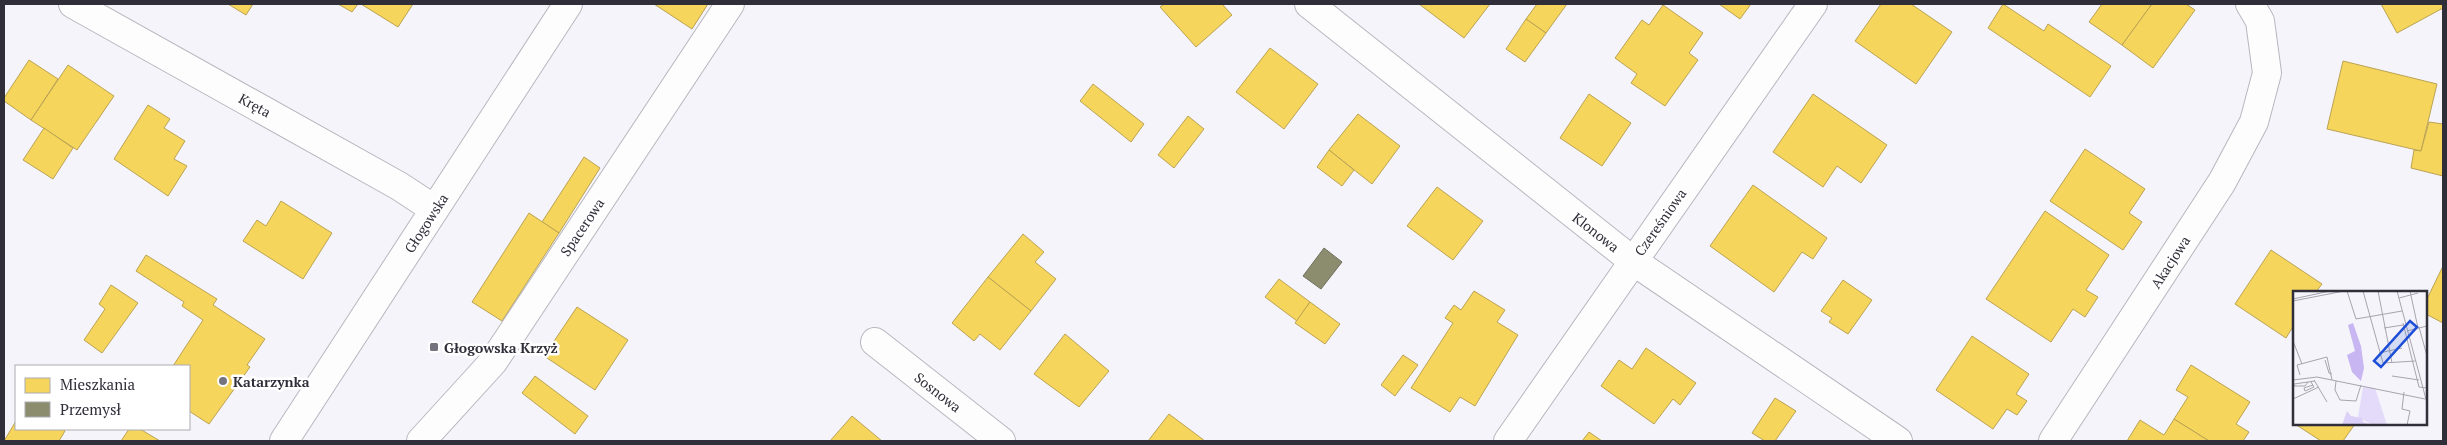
<svg xmlns="http://www.w3.org/2000/svg" width="2447" height="445" viewBox="0 0 2447 445" font-family="'PT Serif',serif">
<style>
.homes{fill:#f6d55c;stroke:#bba352}
.industry{fill:#8c8c6e;stroke:#70705e}
.lines{fill:none;stroke-linecap:round;stroke-linejoin:round}
.minor-casing{stroke:#b8b7bf;stroke-width:30}
.minor{stroke:#fefdfe;stroke-width:28}
.poi-dot{fill:#75737d;stroke:#fff;stroke-width:2}
.labels{text-anchor:middle;dominant-baseline:central;stroke-width:5;stroke-linejoin:round;paint-order:stroke}
.street-label{font-size:14px;fill:#302e39;stroke:#fff}
.poi-label{font-size:14px;font-weight:bold;fill:#302e39;stroke:#fff;text-anchor:start}
.inset-road{fill:none;stroke:#a6a5ad;stroke-width:1}
.view{fill:#1d4ed8;fill-opacity:0.15;stroke:#1d4ed8;stroke-width:2.5}
.inset-edge{fill:none;stroke:#302e39;stroke-width:2.5}
</style>
<rect width="100%" height="100%" fill="#f5f4fa"/>
<g class="homes">
<path d="M228,4H253L246,15Z"/>
<path d="M338,4H358L352,12Z"/>
<path d="M361,4H413L398,27Z"/>
<path d="M654,4H708L692,29Z"/>
<path d="M1164,4H1222L1232,15L1196,47L1160,7Z"/>
<path d="M1419,4H1490L1464,38Z"/>
<path d="M1537,4H1567L1546,33L1526,19Z"/>
<path d="M1719,4H1751L1740,19Z"/>
<path d="M1881,4H1911L1952,32L1916,84L1855,41Z"/>
<path d="M2003,4L2044,31L2048,24L2111,66L2090,97L1988,28Z"/>
<path d="M2102,4H2152L2122,45L2089,22Z"/>
<path d="M2152,4H2186L2195,10L2153,68L2122,45Z"/>
<path d="M2381,4H2443V8L2397,33Z"/>
<path d="M1663,5L1703,33L1689,53L1698,60L1665,106L1631,83L1637,74L1615,58L1642,20L1649,25Z"/>
<path d="M1526,19L1546,33L1525,62L1506,49Z"/>
<path d="M1270,48L1318,84L1284,129L1236,92Z"/>
<path d="M29,60L58,79L31,120L4,101V98Z"/>
<path d="M2343,61L2437,84L2421,151L2327,129Z"/>
<path d="M68,65L114,96L77,150L31,120Z"/>
<path d="M1093,84L1144,124L1131,142L1080,101Z"/>
<path d="M1589,94L1631,123L1602,166L1560,138Z"/>
<path d="M1813,94L1887,145L1861,183L1837,166L1823,187L1773,152Z"/>
<path d="M148,105L170,119L164,128L185,141L174,159L187,166L168,196L114,159Z"/>
<path d="M1358,114L1400,146L1372,184L1329,150Z"/>
<path d="M1188,116L1204,129L1174,168L1158,155Z"/>
<path d="M2429,122L2443,124V176L2411,168L2414,150L2421,151Z"/>
<path d="M44,128L73,148L53,179L23,160Z"/>
<path d="M2085,149L2145,189L2129,213L2142,222L2123,250L2050,201Z"/>
<path d="M1329,150L1354,170L1342,186L1317,167Z"/>
<path d="M584,157L600,168L559,233L542,222Z"/>
<path d="M1753,185L1827,238L1813,259L1802,252L1774,292L1710,246Z"/>
<path d="M1437,187L1483,221L1453,260L1407,226Z"/>
<path d="M281,201L332,233L303,279L243,241L257,220L266,226Z"/>
<path d="M2045,211L2109,255L2086,290L2098,297L2085,317L2073,309L2051,342L1986,299Z"/>
<path d="M529,213L559,233L502,321L472,302Z"/>
<path d="M1023,234L1044,252L1035,262L1056,279L1031,311L988,277Z"/>
<path d="M2271,250L2322,284L2316,292H2294V325L2286,338L2235,304Z"/>
<path d="M146,255L217,299L213,305L265,339L247,365L250,367L209,424L189,411V366H173L203,320L182,306L184,302L136,271Z"/>
<path d="M2443,266V323L2426,314V301Z"/>
<path d="M988,277L1031,311L1000,350L980,334L974,341L952,323Z"/>
<path d="M1279,279L1310,302L1297,321L1265,297Z"/>
<path d="M1843,280L1872,300L1848,334L1829,322L1832,318L1821,311Z"/>
<path d="M111,285L138,303L102,353L84,340L105,309L99,304Z"/>
<path d="M1474,291L1505,310L1497,322L1518,335L1475,406L1460,397L1450,412L1411,388L1453,323L1445,318L1454,305L1461,310Z"/>
<path d="M1310,302L1340,324L1325,344L1295,323Z"/>
<path d="M577,307L628,340L595,390L544,356Z"/>
<path d="M1065,334L1109,371L1079,407L1034,374Z"/>
<path d="M1972,336L2029,374L2016,394L2027,401L2017,415L2007,409L1993,429L1936,390Z"/>
<path d="M1646,348L1696,383L1680,405L1673,399L1654,424L1601,386L1619,360L1632,369Z"/>
<path d="M1403,355L1418,365L1395,396L1381,385Z"/>
<path d="M2191,365L2250,402L2236,424L2249,432L2243,441H2209L2174,419L2188,397L2176,390Z"/>
<path d="M535,376L588,416L575,434L522,393Z"/>
<path d="M1775,398L1796,411L1775,441H1765L1752,433Z"/>
<path d="M1169,414L1205,441H1148Z"/>
<path d="M852,416L882,441H830Z"/>
<path d="M2174,419L2209,441H2127L2140,420L2164,435Z"/>
<path d="M16,421V429H62L65,431L59,441H4Z"/>
<path d="M2295,424H2355L2343,441H2321Z"/>
<path d="M129,429H140L160,441H121Z"/>
<path d="M1589,432L1602,441H1582Z"/>
</g>
<path class="industry" d="M1324,248L1342,262L1321,289L1303,276Z"/>
<g class="lines">
<g class="minor-casing">
<g id="minor">
<path d="M73,4L399,186L434,209"/>
<path d="M1309,4L1633,261L1898,441"/>
<path d="M875,342L1001,441"/>
<path d="M284,441L568,4"/>
<path d="M421,441L493,362L730,4"/>
<path d="M1508,441L1813,4"/>
<path d="M2053,441L2222,182L2254,122L2267,73L2260,21L2250,4"/>
</g>
</g>
<use href="#minor" class="minor"/>
</g>
<g class="poi-dot">
<rect x="429" y="342" width="10" height="10" rx="2.5"/>
<circle cx="223" cy="381" r="5"/>
</g>
<g class="labels">
<g class="street-label">
<text transform="translate(255 105) rotate(29)">Kręta</text>
<text transform="translate(1660 222) rotate(-55)">Czereśniowa</text>
<text transform="translate(426 223) rotate(-57)">Głogowska</text>
<text transform="translate(582 227) rotate(-56)">Spacerowa</text>
<text transform="translate(1596 232) rotate(38)">Klonowa</text>
<text transform="translate(2170 262) rotate(-57)">Akacjowa</text>
<text transform="translate(938 392) rotate(38)">Sosnowa</text>
</g>
<g class="poi-label">
<text x="444" y="347">Głogowska Krzyż</text>
<text x="233" y="381">Katarzynka</text>
</g>
</g>
<g transform="translate(2293 291)">
<rect width="134" height="134" fill="#f5f4fa"/>
<path d="M70,96L82,97L94,134H79L65,126Z" fill="#e3dbf9"/>
<path d="M54,120L58,125L69,127L70,131L79,134H49Z" fill="#dbd0f7"/>
<path d="M60,32L68,55L71,77L68,90L59,81L54,64L62,60L55,34Z" fill="#c8b6f2"/>
<path class="inset-road" d="M54,0L63,28L109,20M70,0L90,72L122,70M85,0L99,72M104,0L134,112M117,0L125,37M106,7L125,2M0,8L37,0M0,10L51,0M110,32L126,96L134,97M126,36L134,65M91,37L110,34M114,40L134,35M0,50L9,73M86,62L109,57M32,69L36,82L39,83M7,84L4,74L34,66L39,89M99,85L126,89M0,89L24,86L132,108M21,89L34,111M43,90L42,99L47,109L63,110L68,94M15,91L12,95H1V93L22,90M18,91L21,96L12,100L11,97L20,94M111,101L109,118L117,120L114,134M0,108L26,96"/>
<path class="view" d="M117,30L124,36L88,76L81,70Z"/>
<rect width="134" height="134" class="inset-edge"/>
</g>
<rect width="2447" height="445" fill="none" stroke="#302e39" stroke-width="10"/>
<rect x="15" y="365" width="175" height="65" fill="#ffffff" stroke="#acabb0"/>
<rect x="25" y="378" width="25" height="15" fill="#f6d55c" stroke="#acabb0"/>
<text x="60" y="390" font-size="15" fill="#302e39">Mieszkania</text>
<rect x="25" y="402" width="25" height="15" fill="#8c8c6e" stroke="#acabb0"/>
<text x="60" y="415" font-size="15" fill="#302e39">Przemysł</text>
</svg>
